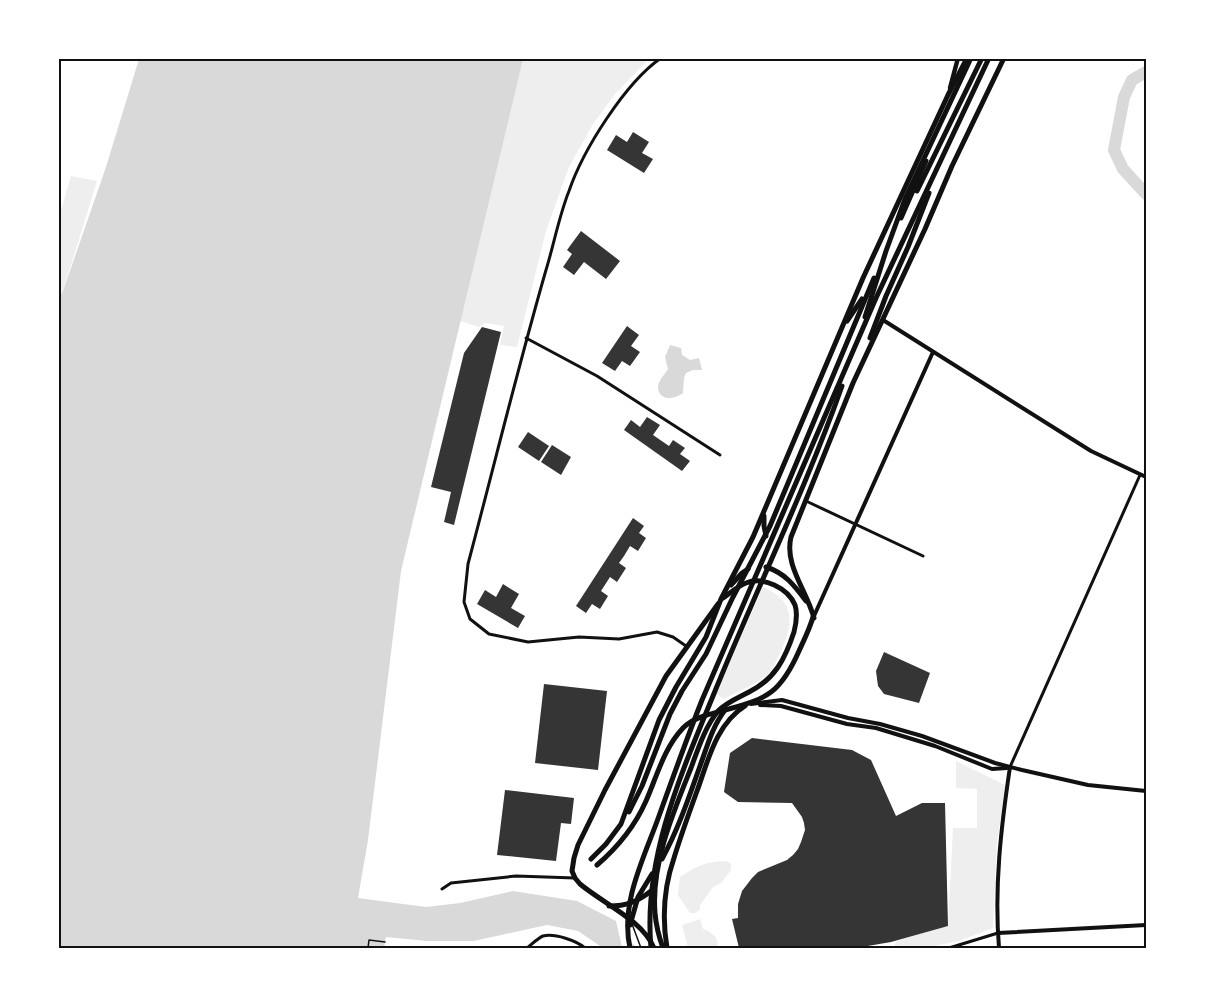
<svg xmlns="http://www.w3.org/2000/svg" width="1205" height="1007" viewBox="0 0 1205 1007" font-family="Signika,sans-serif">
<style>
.green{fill:#eee}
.water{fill:#d9d9d9}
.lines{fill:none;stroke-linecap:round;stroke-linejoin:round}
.river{stroke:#d9d9d9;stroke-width:12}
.building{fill:#353535}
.path{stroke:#111;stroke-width:1.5}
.service{stroke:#111;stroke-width:1.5}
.minor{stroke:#111;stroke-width:3}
.tertiary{stroke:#111;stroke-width:4}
.secondary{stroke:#111;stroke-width:4.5}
.primary{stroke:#111;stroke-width:5}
.trunk{stroke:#111;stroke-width:5}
.neatline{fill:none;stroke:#111;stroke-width:2}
</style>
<rect width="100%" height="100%" fill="#fff"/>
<g class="green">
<path d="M522,59H649L615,94L593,124L569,167L546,231L517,347L500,345L504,326L485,323L479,327L460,321Z"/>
<path d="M71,176L97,181L63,291L59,301V217Z"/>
<path d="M763,587C796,601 794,624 780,653C777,659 774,667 769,673C757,685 739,690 724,699L716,694Z"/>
<path d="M956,761L1005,785L997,843L993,928L959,941L924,948H895V944L897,941L948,925L953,828H977V789L956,788Z"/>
<path d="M727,861L731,864V870L721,883L713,887L700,905V910L695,913H690L678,895L680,877C698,865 705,862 727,861Z"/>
<path d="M700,919L703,929C712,932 720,938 717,948H688L682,925Z"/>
</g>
<g class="water">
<path d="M139,59H523L401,571L368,840L358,898L426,907L460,903L513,891L577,901L616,921L622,947L634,944L635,948H603L578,931L547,925L474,941H427L386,937L384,948H59L58,301L63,291L106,167Z"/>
<path d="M670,345L681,348L682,355L690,360L699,358L702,370H693L686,373L684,378L683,393C675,399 660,402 658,388C657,382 665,374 668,369L665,357Z"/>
</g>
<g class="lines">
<path class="river" d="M1146,72L1132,80L1124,97L1114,150L1123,169L1146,194"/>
</g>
<g class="building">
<path d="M633,132L649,142L642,153L653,159L644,173L607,150L616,135L627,142Z"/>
<path d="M581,231L620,261L606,279L584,262L574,275L563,267L572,254L567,250Z"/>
<path d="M627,326L639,335L631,346L640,352L630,366L622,361L615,371L602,363Z"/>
<path d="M482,327L501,332L454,525L444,522L451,492L431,487L464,353Z"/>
<path d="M647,417L660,425L653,435L669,446L673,440L685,448L680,454L690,461L682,471L624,430L631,420L640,427Z"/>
<path d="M528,432L549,446L539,461L518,447Z"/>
<path d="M552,445L571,457L561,475L541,462Z"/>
<path d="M633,518L644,526L639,533L646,538L638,551L630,546L624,556L619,563L626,568L617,582L610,577L601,591L608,596L600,609L592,604L586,613L576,606Z"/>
<path d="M503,584L519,594L511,608L525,616L518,628L477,604L485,590L496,597Z"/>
<path d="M884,652L930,673L919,703L884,694L878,686L876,671Z"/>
<path d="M544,684L607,691L598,770L535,763Z"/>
<path d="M752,738L852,750L871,760L896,816L922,803H945L948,926L891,942L856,948H739L732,919L738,918V904L742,891L752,878L758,872L787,860L793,855L798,849L801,842L805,830L804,823L802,817L792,803L738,802L724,792L730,753Z"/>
<path d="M505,790L574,798L571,824L561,823L556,861L497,855Z"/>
</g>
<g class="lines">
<path class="path" d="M368,948L369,940L385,942"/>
<path class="service" d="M632,924L641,948"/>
<g class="minor">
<path d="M661,58C625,83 583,150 569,191C559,216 554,244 546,270C518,367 494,466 468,564L464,602L470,619L489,634L528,642L579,637L619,639L657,632L673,637L686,646"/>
<path d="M526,338L597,376L720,455"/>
<path d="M806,501L923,556"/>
<path d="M1010,767L1140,475"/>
<path d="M442,889L451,883L516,876L575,878"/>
<path d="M527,948C531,945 538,938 543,936C555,933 577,941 585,948"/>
<path d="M949,948L998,933"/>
</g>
<g class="tertiary">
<path d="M883,320L1091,451L1146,477"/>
<path d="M814,616L933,352"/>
<path d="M751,704L782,700L848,718L880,724L922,736L995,763L1022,770L1088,785L1146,791"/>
<path d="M760,705L781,706L847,724L876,728L935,746L992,769L1007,768"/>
<path d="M998,933L1146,925"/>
<path d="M999,948C994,888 1001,827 1010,767"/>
</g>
<path class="secondary" d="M950,88L958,58"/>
<g class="primary">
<path d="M654,948C642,920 604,904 580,884L575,878L572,871L574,858L578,845L605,790L666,676L718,604"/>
<path d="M667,948C662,918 664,887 674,858C681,835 689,813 697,791C708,761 716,724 745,706"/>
</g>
<g class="trunk">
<path d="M917,191L982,58"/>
<path d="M901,218L926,161"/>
<path d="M865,317L886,251L905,199L971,58"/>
<path d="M847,321L862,299"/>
<path d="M870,338L886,296L908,247L929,193"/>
<path d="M764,516V526L766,536"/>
<path d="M766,567C785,573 794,585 806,601"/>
<path d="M731,585L742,573L748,569"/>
<path d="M814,618C807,591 784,565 791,537L853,383L925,229L952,166L1004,58"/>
<path d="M629,812L642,786L670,714L682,691L706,654L733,597L770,526L874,278"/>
<path d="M591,859L606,844L621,824L659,720L676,687L706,637L721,599L753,537L863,278L948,95L965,62"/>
<path d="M662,859C678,830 689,797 700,766C707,747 712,727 725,710"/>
<path d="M597,865C618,847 635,826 646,801C657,776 664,748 683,728C694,717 711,714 725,710C768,699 781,692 799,651C804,640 810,628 813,617"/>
<path d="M609,906C626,906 637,902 651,891"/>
<path d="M630,925L638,897L652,874"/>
<path d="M630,948C620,903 644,858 659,816C673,777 687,738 702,700L876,298L989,58"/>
<path d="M651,948C643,860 680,776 713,696C755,592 805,491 842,386"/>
<path d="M663,948C659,937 656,925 655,913C651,864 673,813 691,768C698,749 705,727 718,711C727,702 738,698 749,692C775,679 785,659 794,632C796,624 798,614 795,605C788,588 763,576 746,583C738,586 730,593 723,598"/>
</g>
</g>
<rect width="1205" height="1007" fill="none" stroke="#ffffff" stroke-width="120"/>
<rect x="60" y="60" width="1085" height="887" class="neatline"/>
</svg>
